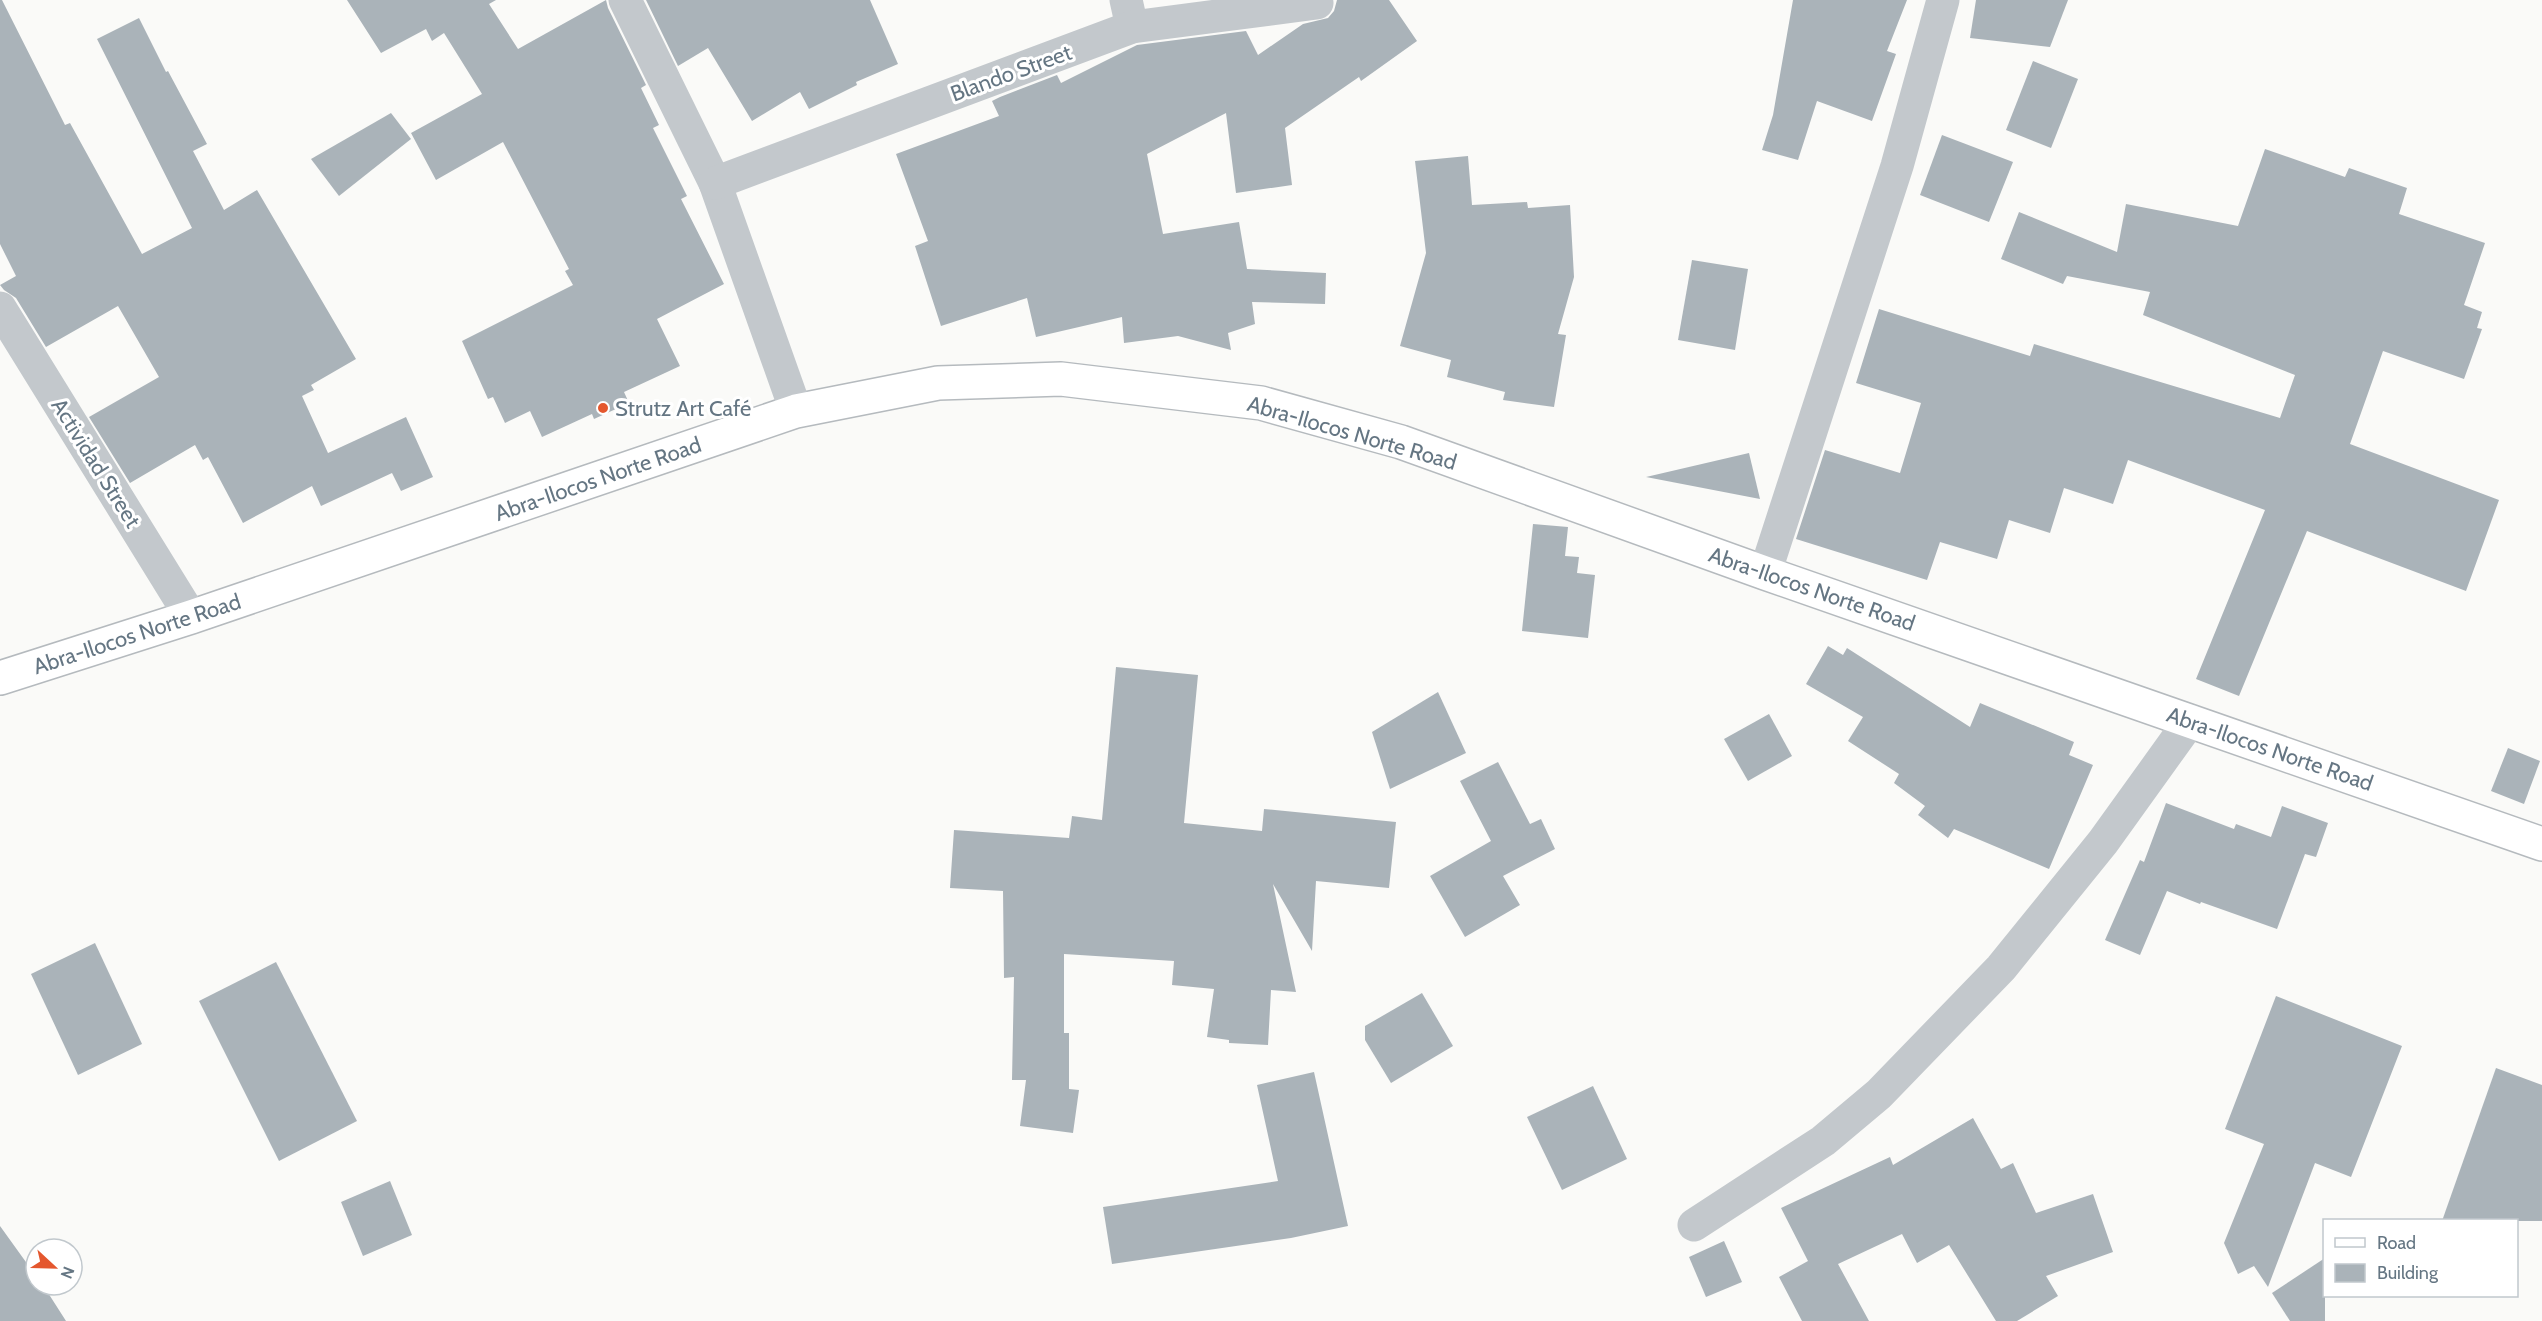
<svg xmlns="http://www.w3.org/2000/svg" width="2542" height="1321" viewBox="0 0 2542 1321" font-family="Cabin,sans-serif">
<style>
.building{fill:#aab3b9}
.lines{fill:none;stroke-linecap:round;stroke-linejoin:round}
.primary-casing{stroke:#b5babe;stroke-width:36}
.minor{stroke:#c3c8cc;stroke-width:33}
.tertiary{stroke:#c3c8cc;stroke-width:33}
.primary{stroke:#fff;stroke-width:33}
.poi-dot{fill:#e4572e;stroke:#fff;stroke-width:2}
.labels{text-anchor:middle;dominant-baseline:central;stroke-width:6;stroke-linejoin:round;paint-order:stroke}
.street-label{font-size:22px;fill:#657683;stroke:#fff}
.poi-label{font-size:22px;fill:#657683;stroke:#fff;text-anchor:start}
</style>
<rect width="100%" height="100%" fill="#fafaf8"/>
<g class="building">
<path d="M0,0H2L65,125L70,123L142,254L192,228L97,39L139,18L166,72L168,71L207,144L193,151L224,210L257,190L356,359L311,385L314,390L302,396L328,453L406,417L433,477L401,491L392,473L321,506L312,486L243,523L208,457L203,460L195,445L130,483L89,417L159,377L118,306L46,347L16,298L4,290L0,285L16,276L0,244Z"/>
<path d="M347,0H496L489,4L518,49L606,0L608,8L646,85L641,88L659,125L653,128L687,196L681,199L724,284L657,319L680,366L624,392L629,403L594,419L592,414L542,437L530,411L505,423L493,397L488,399L462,341L573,285L565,271L569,269L503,142L436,180L411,133L482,94L444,33L432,41L426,29L381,53Z"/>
<path d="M646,0H870L898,64L856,82L857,85L809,109L800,92L752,121L708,48L678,66Z"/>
<path d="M1337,0H1389L1417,41L1361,81L1359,77L1285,128L1292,185L1236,193L1226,113L1147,154L1163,234L1239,222L1247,269L1326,273L1325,304L1252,302L1255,324L1228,333L1231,350L1178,336L1124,343L1122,317L1036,337L1027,298L941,326L915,246L928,241L896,154L999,116L992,101L1000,97L1057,75L1061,83L1137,45L1246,31L1258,55L1303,24L1328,18L1334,11Z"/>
<path d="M1793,0H1907L1887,51L1896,54L1872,121L1817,101L1798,160L1762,150L1773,115Z"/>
<path d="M1976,0H2068L2050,47L1970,38Z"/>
<path d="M2033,61L2078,79L2051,148L2006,130Z"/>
<path d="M391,113L411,139L339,196L311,159Z"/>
<path d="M1942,135L2013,162L1989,222L1920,195Z"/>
<path d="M2265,149L2345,177L2349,168L2407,188L2399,214L2485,243L2464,305L2482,312L2477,328L2482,329L2464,379L2383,351L2350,444L2499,500L2466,591L2307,531L2239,696L2196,679L2265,510L2128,460L2113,504L2064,488L2050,533L2009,520L1997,559L1940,542L1927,580L1796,539L1825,450L1900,473L1921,403L1856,383L1879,309L2030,356L2034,344L2280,418L2295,375L2143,315L2150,292L2067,276L2063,284L2001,259L2019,212L2117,252L2126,204L2238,226Z"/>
<path d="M1468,156L1472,205L1527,202L1528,208L1570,205L1574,277L1558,334L1566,335L1554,407L1503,400L1505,392L1447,377L1451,360L1400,346L1426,253L1415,161Z"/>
<path d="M1692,260L1748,269L1735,350L1678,340Z"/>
<path d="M1749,453L1760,499L1646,477Z"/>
<path d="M1533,524L1568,527L1565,556L1579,557L1577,573L1595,575L1588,638L1522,631Z"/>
<path d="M1828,646L1843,655L1847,648L1970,727L1980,703L2074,742L2069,755L2093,765L2049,869L1954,829L1948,838L1918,815L1925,806L1894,783L1899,774L1848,741L1863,717L1806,684Z"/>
<path d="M1116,667L1198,675L1184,823L1262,831L1264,809L1396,822L1389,888L1316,881L1312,951L1273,884L1296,992L1271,990L1268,1045L1229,1043V1040L1207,1037L1214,989L1172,985L1174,961L1064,954V1033H1069V1089L1079,1090L1073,1133L1020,1126L1026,1080H1012L1014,977L1004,978L1003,891L950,888L954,830L1069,838L1072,816L1102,820Z"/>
<path d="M1438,692L1466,753L1390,789L1372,732Z"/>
<path d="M1769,714L1792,756L1748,781L1724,739Z"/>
<path d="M2508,748L2540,761L2524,804L2491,791Z"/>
<path d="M1498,762L1530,824L1541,819L1555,849L1503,876L1520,905L1465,937L1430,876L1491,841L1460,781Z"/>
<path d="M2166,803L2234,829L2236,824L2271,837L2282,806L2328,823L2316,857L2305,854L2277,929L2201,902L2200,904L2167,891L2140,955L2105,940L2140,860L2144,862Z"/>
<path d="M95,943L142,1044L78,1075L31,974Z"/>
<path d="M276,962L357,1121L279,1161L199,1001Z"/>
<path d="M1422,993L1453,1046L1391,1083L1365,1040V1026Z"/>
<path d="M2276,996L2402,1046L2351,1177L2315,1163L2268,1287L2254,1266L2238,1274L2224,1243L2264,1144L2225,1129Z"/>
<path d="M2496,1068L2542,1085V1221H2442Z"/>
<path d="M1314,1072L1348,1226L1291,1238L1112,1264L1103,1207L1278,1181L1257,1085Z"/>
<path d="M1593,1086L1627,1159L1562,1190L1527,1117Z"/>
<path d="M1973,1118L2001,1169L2013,1163L2036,1213L2093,1194L2113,1252L2046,1276L2058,1296L2017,1321H1996L1949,1245L1917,1263L1902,1234L1838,1264L1869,1321H1802L1779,1277L1808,1261L1781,1208L1890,1157L1893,1165Z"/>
<path d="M390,1181L412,1235L363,1256L341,1202Z"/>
<path d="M0,1226L36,1276V1285H43L66,1321H0Z"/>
<path d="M1724,1241L1742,1282L1706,1297L1689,1257Z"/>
<path d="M2325,1258V1321H2290L2272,1293Z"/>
</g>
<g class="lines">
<g class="primary-casing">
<path id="primary" d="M0,678L191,617L796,411L938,383L1061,379L1261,403L1401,442L1765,573L2542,844"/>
</g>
<g class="minor">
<path d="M625,0L715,183L796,411"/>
<path d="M1126,0L1132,27"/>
<path d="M715,183L1132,27L1317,3"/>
<path d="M1765,573L1897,166L1943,0"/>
<path d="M1694,1225L1823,1141L1879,1094L2001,968L2103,842L2190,721"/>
</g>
<path class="tertiary" d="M0,308L191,617"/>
<use href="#primary" class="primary"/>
</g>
<circle class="poi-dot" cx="603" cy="408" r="6"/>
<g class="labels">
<g class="street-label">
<text transform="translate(1011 73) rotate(-20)">Blando Street</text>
<text transform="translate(1352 433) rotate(16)">Abra-Ilocos Norte Road</text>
<text transform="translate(96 463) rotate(58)">Actividad Street</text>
<text transform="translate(598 479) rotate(-19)">Abra-Ilocos Norte Road</text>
<text transform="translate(1812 589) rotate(19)">Abra-Ilocos Norte Road</text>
<text transform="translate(137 634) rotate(-18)">Abra-Ilocos Norte Road</text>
<text transform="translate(2270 749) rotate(19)">Abra-Ilocos Norte Road</text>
</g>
<g class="poi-label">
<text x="615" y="408">Strutz Art Café</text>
</g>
</g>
<rect x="2323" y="1219" width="195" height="78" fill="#ffffff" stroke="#c1c8cd" stroke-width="1.5"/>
<rect x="2335" y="1238" width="30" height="9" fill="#ffffff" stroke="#c1c8cd" stroke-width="1.5"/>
<text x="2377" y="1249" font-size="18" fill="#657683">Road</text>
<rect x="2335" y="1264" width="30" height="18" fill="#aab3b9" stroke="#c1c8cd" stroke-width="1.5"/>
<text x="2377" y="1279" font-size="18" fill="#657683">Building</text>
<g transform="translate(54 1267) rotate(112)"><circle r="28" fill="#ffffff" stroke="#c1c8cd" stroke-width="1.5"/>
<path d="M0-4.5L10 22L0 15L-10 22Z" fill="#e4572e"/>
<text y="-9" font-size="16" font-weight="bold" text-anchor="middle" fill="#657683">N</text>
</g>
</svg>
